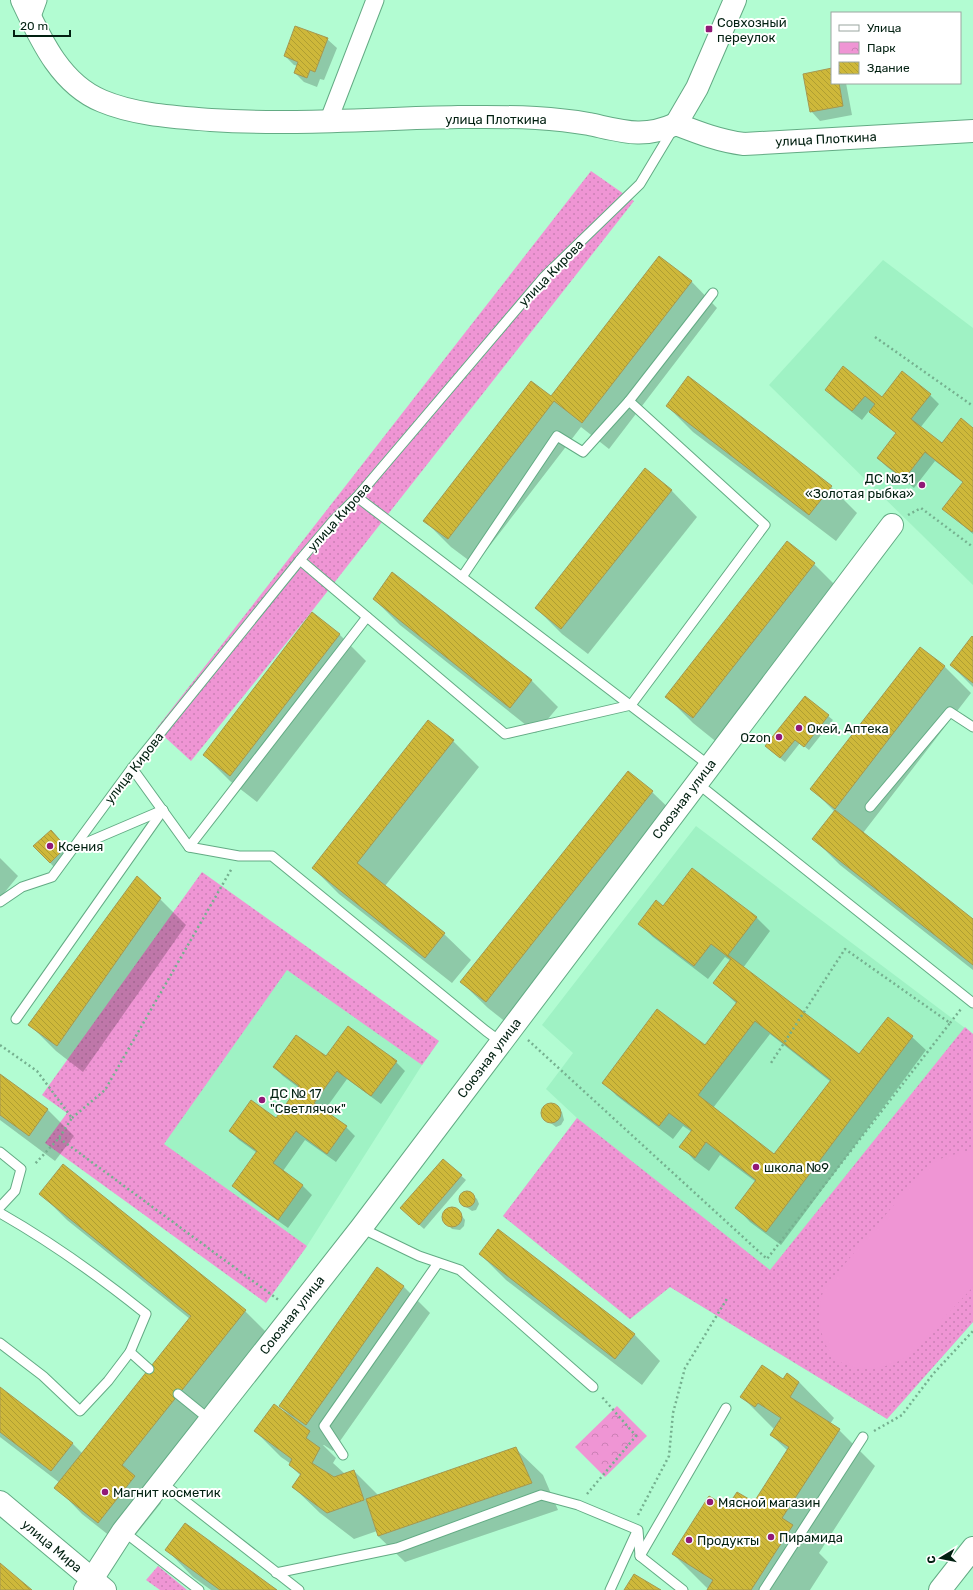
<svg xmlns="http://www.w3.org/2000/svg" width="973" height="1590" viewBox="0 0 973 1590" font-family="Rubik,sans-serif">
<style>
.built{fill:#9ff2c4}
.grass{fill:url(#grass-dots)}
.park{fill:url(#park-crowns)}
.pitch{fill:#ef95d4}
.shadow{fill:#0003;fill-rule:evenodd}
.building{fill:url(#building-back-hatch);stroke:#a59851;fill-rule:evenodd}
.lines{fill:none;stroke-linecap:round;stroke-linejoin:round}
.lane-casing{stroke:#63ab84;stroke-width:11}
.street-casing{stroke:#63ab84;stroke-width:19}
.secondary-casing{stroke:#63ab84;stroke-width:24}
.path{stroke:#75b08f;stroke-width:2.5;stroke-dasharray:2 3;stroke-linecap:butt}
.lane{stroke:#fff;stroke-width:9}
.street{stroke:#fff;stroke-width:17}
.secondary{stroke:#fff;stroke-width:22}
.poi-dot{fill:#911977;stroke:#fff;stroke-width:1.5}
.labels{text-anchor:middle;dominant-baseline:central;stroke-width:4;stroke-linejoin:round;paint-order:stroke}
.poi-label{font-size:13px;fill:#022011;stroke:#fff;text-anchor:start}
.street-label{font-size:13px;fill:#022011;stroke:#fff}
</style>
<defs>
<pattern id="grass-dots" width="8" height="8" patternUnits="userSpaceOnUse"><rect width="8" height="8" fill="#ef95d4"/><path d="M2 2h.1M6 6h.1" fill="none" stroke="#cb80b5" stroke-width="1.8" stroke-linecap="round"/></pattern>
<pattern id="park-crowns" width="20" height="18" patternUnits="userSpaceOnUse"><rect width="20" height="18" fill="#ef95d4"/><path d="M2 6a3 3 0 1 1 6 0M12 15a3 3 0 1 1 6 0" fill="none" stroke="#cb80b5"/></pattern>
<pattern id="building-back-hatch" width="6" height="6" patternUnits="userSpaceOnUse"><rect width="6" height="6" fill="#ceb83a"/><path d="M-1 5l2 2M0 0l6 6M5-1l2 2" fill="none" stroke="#af9e32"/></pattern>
</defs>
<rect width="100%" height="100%" fill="#b2fcd2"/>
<g class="built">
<path d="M883,260L973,328V585L769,385Z"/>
<path d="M696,826L973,1034V1322L887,1419L670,1287L630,1319L503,1216L577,1118L546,1089L573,1053L542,1025Z"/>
<path d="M250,908L439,1041L422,1065L307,1246L287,1274L101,1136Z"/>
</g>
<g class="grass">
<path d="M591,171L634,201L312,611L191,761L156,729Z"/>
<path d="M202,872L439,1041L422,1065L287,970L164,1144L307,1246L266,1303L45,1143L67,1113L42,1095Z"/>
<path d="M965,1027L973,1034V1322L887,1419L670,1287L630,1319L503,1216L577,1118L770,1270Z"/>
<path d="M158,1566L187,1590H160L146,1580Z"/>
</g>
<path class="park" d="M617,1406L647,1436L605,1477L575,1447Z"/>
<path class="pitch" d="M961,1153H973V1287L909,1355C891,1368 860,1375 839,1361C818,1346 816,1311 824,1289L922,1171C934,1160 946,1156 961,1153Z"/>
<g class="shadow">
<path d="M327,39L337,48L324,80L320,79L317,87L304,82L295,73L298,66L294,65L285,56Z"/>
<path d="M832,69V83H846L852,115L820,121L811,111Z"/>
<path d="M691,281L717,308L609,449L581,427L475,565L451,547L425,521L551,398Z"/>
<path d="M826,390L882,398L930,395L939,404L920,428L942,445L973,429V534L943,509L964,483L935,461L914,488L887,467L878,458L897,434L869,411L862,420L835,399Z"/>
<path d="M667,406L831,487L857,513L836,541L693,432Z"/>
<path d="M671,490L697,517L588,654L562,634L536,608Z"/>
<path d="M814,564L840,590L719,744L693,723L667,697Z"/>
<path d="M374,599L531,680L558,707L536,733L400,625Z"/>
<path d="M313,614L340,635L366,661L257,802L230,781L204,755Z"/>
<path d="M973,638V687L951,665Z"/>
<path d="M920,648L945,667L971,693L863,833L973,920V970L840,865L814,839L835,812L812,789Z"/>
<path d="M805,697L833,720L809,750L800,743L785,762L770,750Z"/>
<path d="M453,741L479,767L385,886L444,934L471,960L452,983L339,894L313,868Z"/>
<path d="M652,792L679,818L512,1027L488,1008L461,982Z"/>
<path d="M55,835L70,852L54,867L34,846Z"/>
<path d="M0,858L18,876L0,898Z"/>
<path d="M692,869L757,918L770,931L743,968L860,1055L912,1037L926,1050L781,1245L750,1222L737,1208L756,1182L720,1155L709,1171L694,1160L681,1146L692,1132L683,1126L673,1139L617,1096L603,1082L705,1047L737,1004L714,983L731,961L725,957L708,979L653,937L639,923L663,907ZM770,1034L831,1082L775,1156L713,1108Z"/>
<path d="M160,899L186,925L83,1072L56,1051L30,1025Z"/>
<path d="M326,1057L396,1062L405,1071L381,1104L347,1079L324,1111L346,1127L355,1136L336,1162L305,1140L283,1171L303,1186L312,1195L288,1228L242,1195L233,1186L257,1153L239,1140L230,1131L276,1120L299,1088L283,1076L274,1067Z"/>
<path d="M0,1075L48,1110L74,1136L55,1161L0,1120Z"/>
<path d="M549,1105L557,1107L562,1112L564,1120L561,1125L556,1127L544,1118L542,1112L544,1107Z"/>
<path d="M443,1160L466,1180L424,1229L406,1213Z"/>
<path d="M468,1192L477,1199L479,1204L476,1210L472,1211L462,1204L460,1197L463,1193Z"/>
<path d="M41,1194L245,1311L271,1337L149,1490L161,1503L125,1548L82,1514L56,1487L60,1483L0,1437V1388L72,1443L83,1454L190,1319L67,1220Z"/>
<path d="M450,1209L458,1211L465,1220L464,1226L460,1230L452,1229L443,1219V1214Z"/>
<path d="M480,1254L634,1334L660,1361L642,1385L506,1280Z"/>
<path d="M377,1268L404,1287L430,1313L333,1451L324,1445H323L336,1458L333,1463L345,1474L354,1471L379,1496L516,1449L543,1475L558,1510L405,1562L378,1536L377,1531L354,1539L320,1513L293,1487L301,1476L290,1465L291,1464L281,1457L255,1431L290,1416L280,1406Z"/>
<path d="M783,1380L799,1382L834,1418L830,1424L839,1430L875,1466L819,1553L828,1562L810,1590H708V1589L673,1554L728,1509L754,1503L788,1451L771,1435L775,1430L742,1397Z"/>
<path d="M167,1550L276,1590H211L193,1577Z"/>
</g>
<g class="building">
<path d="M295,26L328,38L315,72L310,70L307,78L294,73L298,62L284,56Z"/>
<path d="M832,68V83H839L843,106L810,112L803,74Z"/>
<path d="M659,256L692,281L582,423L554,401L448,539L423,521L531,381L551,396Z"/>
<path d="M843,366L882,397L902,371L931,394L911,419L942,443L961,418L973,428V530L972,532L942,509L963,482L925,452L904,479L877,458L896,433L869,412L875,404L865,396L852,411L825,390Z"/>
<path d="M688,376L832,486L809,515L666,406Z"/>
<path d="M645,468L672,490L561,629L535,608Z"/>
<path d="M787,541L815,563L693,718L665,697Z"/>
<path d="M392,572L532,680L510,708L373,599Z"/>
<path d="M312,612L340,634L230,776L203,755Z"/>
<path d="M972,636L973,637V683L950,665Z"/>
<path d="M920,647L945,666L835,809L810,789Z"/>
<path d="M805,696L829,715L804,747L795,740L780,758L765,746Z"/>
<path d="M428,720L454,740L357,863L445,933L425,958L312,868Z"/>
<path d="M628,771L653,791L486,1002L460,982Z"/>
<path d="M835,810L973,919V965L812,839Z"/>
<path d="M51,830L66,847L50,863L33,846Z"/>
<path d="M692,868L757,917L728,955L859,1054L888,1017L913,1036L766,1232L735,1208L756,1180L706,1142L695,1158L679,1147L692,1130L669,1113L659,1126L602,1083L657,1009L705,1045L737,1002L713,983L731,959L711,944L694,966L638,924L656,900L663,906ZM755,1021L831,1080L774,1154L698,1095Z"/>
<path d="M137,876L161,898L57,1046L28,1025Z"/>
<path d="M348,1026L397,1061L371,1096L337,1071L314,1103L347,1126L327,1154L296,1131L273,1163L303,1185L278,1220L232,1186L257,1151L229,1131L251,1100L276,1118L299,1086L273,1067L296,1035L326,1056Z"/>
<path d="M0,1074L48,1109L29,1136L0,1115Z"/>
<circle cx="551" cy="1113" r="10"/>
<path d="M443,1159L462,1175L419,1225L400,1208Z"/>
<path d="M63,1164L246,1310L122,1465L135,1476L98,1523L54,1488L191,1316L39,1194Z"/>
<circle cx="467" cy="1199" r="8"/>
<circle cx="452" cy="1217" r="10"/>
<path d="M498,1229L635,1334L615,1359L479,1254Z"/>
<path d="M377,1267L404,1286L306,1425L279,1406Z"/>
<path d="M762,1365L783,1379L787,1373L799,1382L790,1397L840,1429L782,1518L793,1525L751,1590H707L713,1580L672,1554L709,1496L727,1507L737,1492L754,1502L789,1447L770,1435L781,1418L758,1403L755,1407L740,1397Z"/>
<path d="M0,1387L73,1443L51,1471L0,1432Z"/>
<path d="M274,1404L310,1431L306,1438L320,1448L312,1463L334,1477L354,1470L364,1500L327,1513L292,1487L301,1474L289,1465L292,1459L254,1431Z"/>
<path d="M516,1447L532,1483L378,1536L366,1499Z"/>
<path d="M185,1523L277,1590H220L165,1550Z"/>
<path d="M0,1563L32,1590H0Z"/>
<path d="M634,1574L661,1590H624Z"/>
</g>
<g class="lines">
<g class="lane-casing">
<g id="lane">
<path d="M629,401L713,293"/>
<path d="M357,497L710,766"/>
<path d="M300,560L505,734L631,705L765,525L629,401L583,452L557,436L462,577"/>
<path d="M132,768L189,847L239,856H272L486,1031L501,1042"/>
<path d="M697,783L973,1003"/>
<path d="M870,807L950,712L973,727"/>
<path d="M189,847L367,617"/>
<path d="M74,848L163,810"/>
<path d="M0,902L22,887L52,877L132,768L300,560L333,521L357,497L544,277L640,184L673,129"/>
<path d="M16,1019L163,810"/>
<path d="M0,1152L21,1169L15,1191L0,1207"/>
<path d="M0,1213C51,1242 100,1277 146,1314L130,1352L108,1381L80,1411L43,1376L0,1343"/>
<path d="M361,1228L419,1256L460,1270L593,1387"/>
<path d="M130,1352L149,1369"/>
<path d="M178,1394L210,1420"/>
<path d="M343,1455L324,1426L438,1263"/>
<path d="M161,1482L299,1590"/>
<path d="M123,1531L199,1590"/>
<path d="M640,1556L726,1408"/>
<path d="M276,1573L397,1548L541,1495L578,1505L638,1530L640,1556L683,1590"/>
<path d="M610,1590L637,1531"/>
<path d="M764,1590L863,1437"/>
</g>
</g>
<g class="street-casing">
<g id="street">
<path d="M31,19L38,0"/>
<path d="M328,122L375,0"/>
</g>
</g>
<g class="secondary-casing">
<g id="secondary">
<path d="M22,0C40,38 60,84 102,101C135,115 175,117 211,120C319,127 427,113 536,118C553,119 572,121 589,124C622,131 643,139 676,124C699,133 720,141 744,144L973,131"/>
<path d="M676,124L697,88L735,0"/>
<path d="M0,1502L105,1590"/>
<path d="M85,1590L123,1531L361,1228L892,525"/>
<path d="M940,1590L973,1548"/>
</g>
</g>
<g class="path">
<path d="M875,337L973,406"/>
<path d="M908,515L921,508L973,547"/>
<path d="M950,1023L961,1009"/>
<path d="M528,1040L767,1259L950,1023L845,949L771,1063"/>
<path d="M0,1045L37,1071L72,1118L59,1138L34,1165"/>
<path d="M72,1118L105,1090L232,868"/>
<path d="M59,1138L280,1301"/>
<path d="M874,1431L902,1415L933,1374L973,1331"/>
<path d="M587,1494L636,1436L602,1397"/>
<path d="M638,1515L669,1456L673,1413L685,1368L728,1297"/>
</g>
<use href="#lane" class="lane"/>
<use href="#street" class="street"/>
<use href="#secondary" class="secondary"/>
</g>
<g class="poi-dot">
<rect x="705" y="25" width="8" height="8" rx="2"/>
<circle cx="922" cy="485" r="4"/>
<circle cx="799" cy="728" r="4"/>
<circle cx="779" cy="737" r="4"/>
<circle cx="50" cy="846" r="4"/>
<circle cx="262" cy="1100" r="4"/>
<circle cx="756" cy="1167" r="4"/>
<circle cx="105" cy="1492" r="4"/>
<circle cx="710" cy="1502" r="4"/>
<circle cx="771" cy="1537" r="4"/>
<circle cx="689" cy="1540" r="4"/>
</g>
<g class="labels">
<g class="poi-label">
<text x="717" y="22">Совхозный<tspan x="717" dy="15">переулок</tspan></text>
<text x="914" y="478" text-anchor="end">ДС №31<tspan x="914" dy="15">«Золотая рыбка»</tspan></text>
<text x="807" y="728">Окей, Аптека</text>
<text x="771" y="737" text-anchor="end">Ozon</text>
<text x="58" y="846">Ксения</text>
<text x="270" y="1093">ДС № 17<tspan x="270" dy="15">"Светлячок"</tspan></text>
<text x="764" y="1167">школа №9</text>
<text x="113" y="1492">Магнит косметик</text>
<text x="718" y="1502">Мясной магазин</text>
<text x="779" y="1537">Пирамида</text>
<text x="697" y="1540">Продукты</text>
</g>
<g class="street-label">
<text x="496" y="119">улица Плоткина</text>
<text transform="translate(826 139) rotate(-3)">улица Плоткина</text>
<text transform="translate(551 273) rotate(-46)">улица Кирова</text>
<text transform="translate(339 517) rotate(-48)">улица Кирова</text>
<text transform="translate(134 768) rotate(-52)">улица Кирова</text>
<text transform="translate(684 799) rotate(-53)">Союзная улица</text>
<text transform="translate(489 1058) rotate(-53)">Союзная улица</text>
<text transform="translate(292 1315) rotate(-52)">Союзная улица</text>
<text transform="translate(52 1546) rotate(40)">улица Мира</text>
</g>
</g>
<rect x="831" y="12" width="130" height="72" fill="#ffffff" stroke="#9aa6a0"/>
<rect x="839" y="25" width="20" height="6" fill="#ffffff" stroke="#9aa6a0"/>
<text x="867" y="32" font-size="12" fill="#022011">Улица</text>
<rect x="839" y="42" width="20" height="12" fill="url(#park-crowns)" stroke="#9aa6a0"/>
<text x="867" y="52" font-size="12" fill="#022011">Парк</text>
<rect x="839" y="62" width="20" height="12" fill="url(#building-back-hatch)" stroke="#9aa6a0"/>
<text x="867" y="72" font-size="12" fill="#022011">Здание</text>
<g transform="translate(941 1558) rotate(260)" stroke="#ffffff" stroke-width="3" paint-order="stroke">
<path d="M0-3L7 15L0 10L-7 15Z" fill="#022011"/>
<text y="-6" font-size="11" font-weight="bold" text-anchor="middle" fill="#022011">С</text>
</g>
<path d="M14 30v6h56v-6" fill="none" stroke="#022011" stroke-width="2"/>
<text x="20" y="30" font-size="12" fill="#022011" stroke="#ffffff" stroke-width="3" paint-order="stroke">20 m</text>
</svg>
